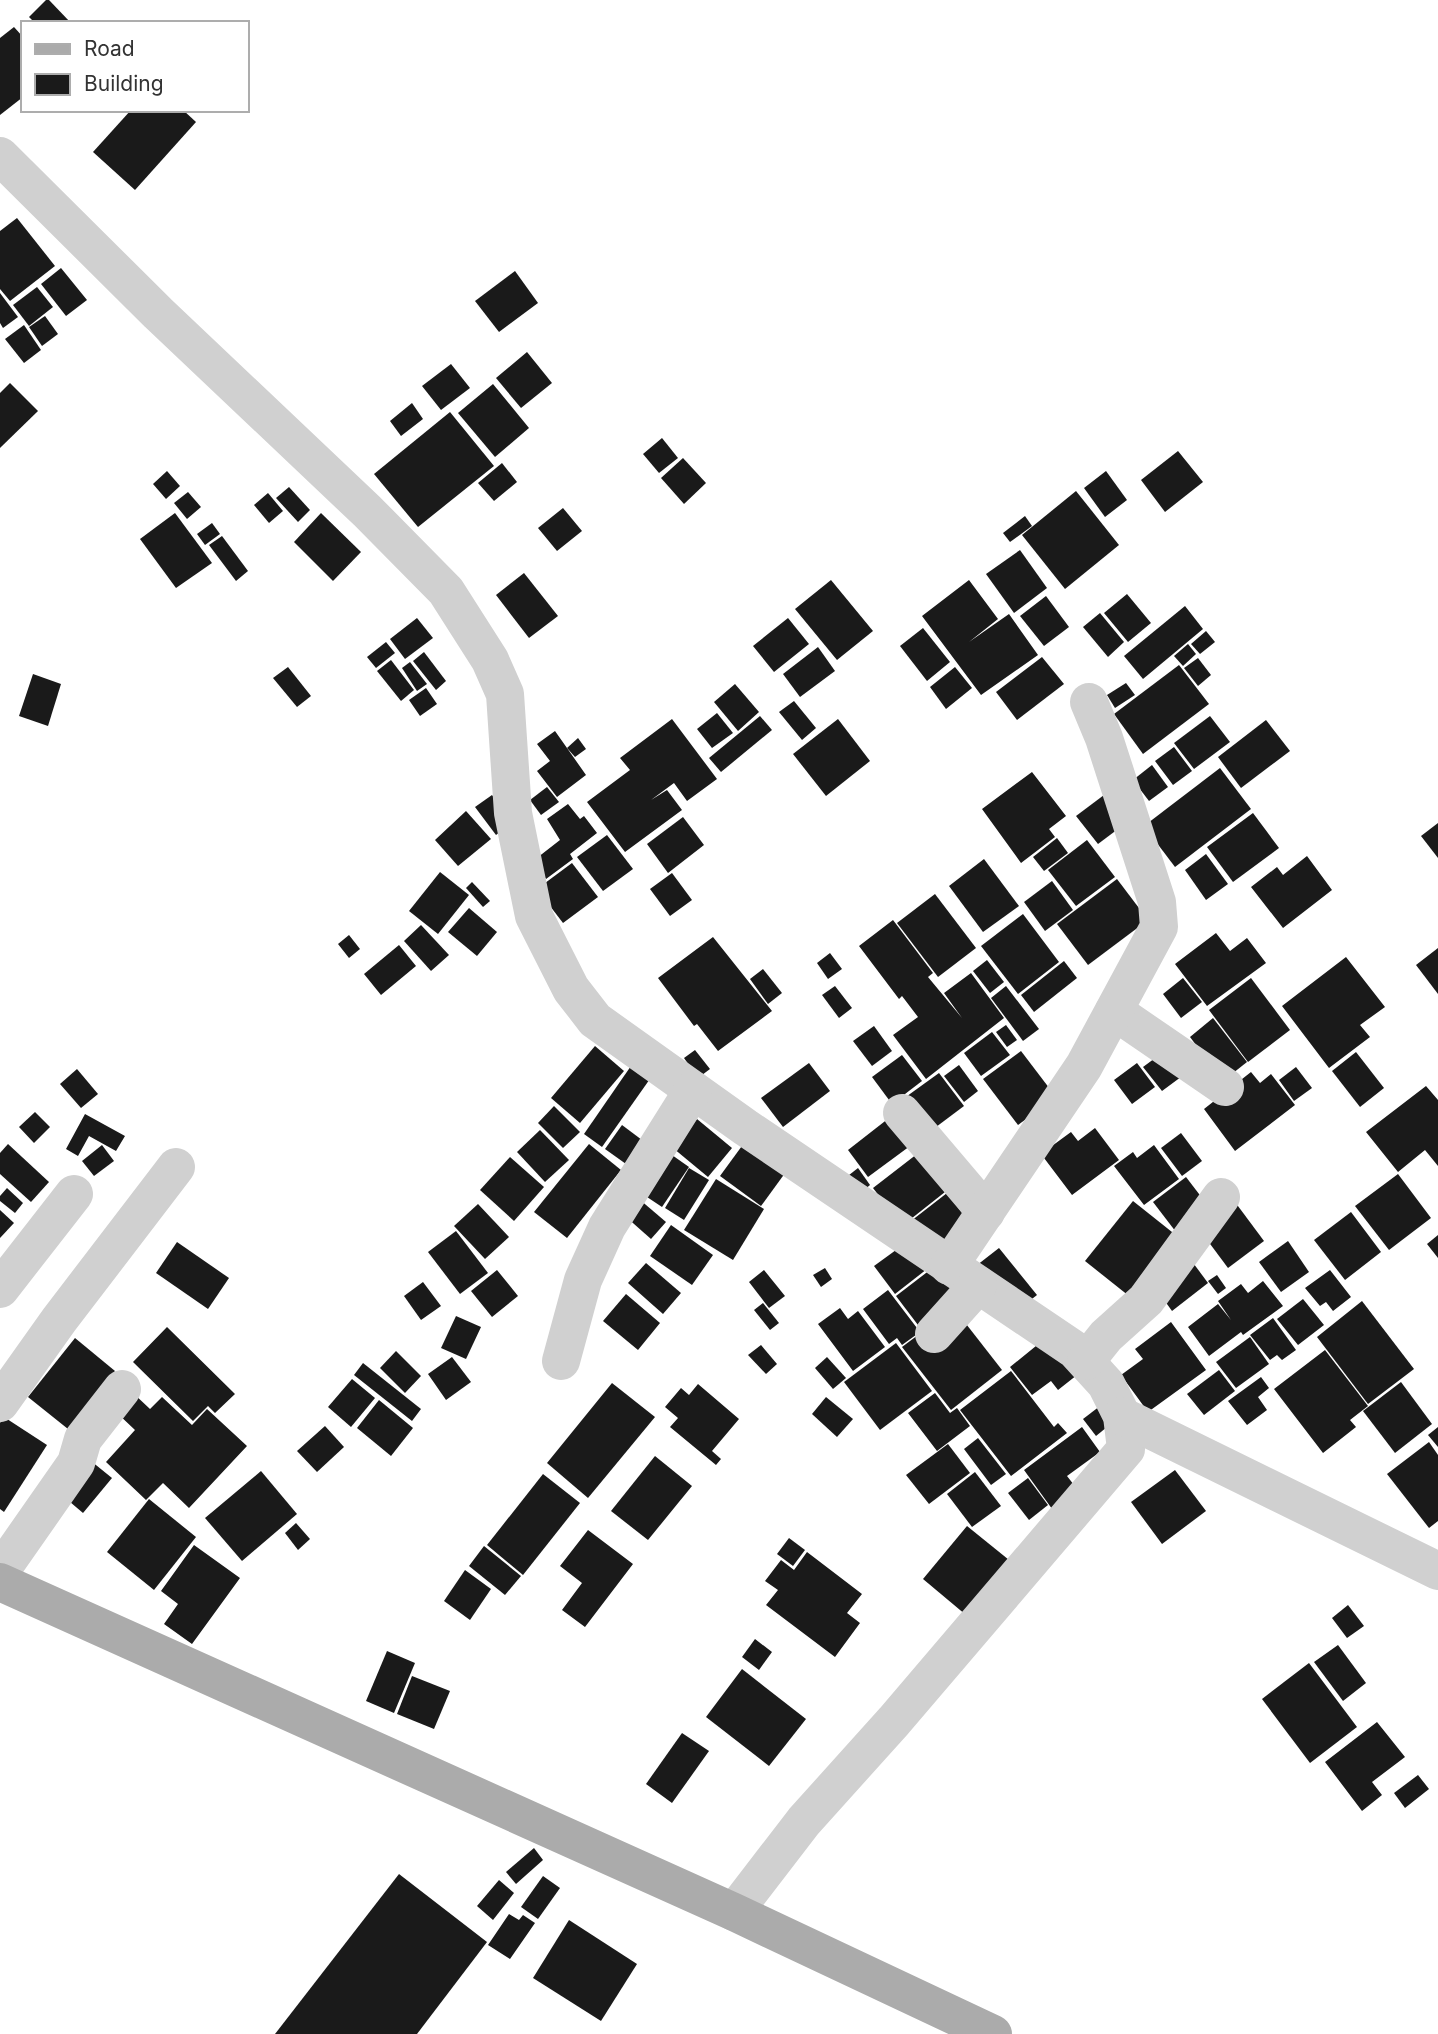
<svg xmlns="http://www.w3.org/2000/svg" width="1438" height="2034" viewBox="0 0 1438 2034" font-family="Inter,sans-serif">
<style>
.building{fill:#1a1a1a}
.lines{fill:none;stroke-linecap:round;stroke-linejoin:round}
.minor{stroke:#d0d0d0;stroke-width:38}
.major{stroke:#ababab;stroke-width:38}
</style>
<rect width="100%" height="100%" fill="#fff"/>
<g class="building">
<path d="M46,0H49L71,23H35L29,17Z"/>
<path d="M14,27L23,37V97L0,115V38Z"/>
<path d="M131,110H183L196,122L135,190L93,152Z"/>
<path d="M17,218L55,266L10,301L0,289V231Z"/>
<path d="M61,268L87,300L66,316L41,284Z"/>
<path d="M515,271L538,303L499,332L475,301Z"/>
<path d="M37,287L53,307L29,326L13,305Z"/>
<path d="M0,293L18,317L3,328L0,323Z"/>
<path d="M45,316L58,334L42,346L29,327Z"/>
<path d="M24,325L41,350L24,363L5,339Z"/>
<path d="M527,352L552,383L521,408L496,378Z"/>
<path d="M451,364L470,388L441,410L422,386Z"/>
<path d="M10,383L38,411L0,448V393Z"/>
<path d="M493,384L529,428L495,457L458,413Z"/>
<path d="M412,403L423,419L401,436L390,421Z"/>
<path d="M450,412L494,466L418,527L374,474Z"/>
<path d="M662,438L678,458L659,473L643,454Z"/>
<path d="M1178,451L1203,482L1165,512L1141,480Z"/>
<path d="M683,458L706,483L684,504L661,478Z"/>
<path d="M502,463L517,482L494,501L478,483Z"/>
<path d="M167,471L180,486L166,499L153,484Z"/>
<path d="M1106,471L1127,500L1105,517L1084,488Z"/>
<path d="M289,487L310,510L298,522L276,498Z"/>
<path d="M1076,491L1119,545L1065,589L1022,535Z"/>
<path d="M188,492L201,507L187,519L174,503Z"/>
<path d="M268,493L283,511L269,523L254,505Z"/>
<path d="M563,508L582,531L557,551L538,528Z"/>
<path d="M175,513L212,563L176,588L140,539Z"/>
<path d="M321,513L361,552L333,581L294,542Z"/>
<path d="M1025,516L1032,526L1010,542L1003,533Z"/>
<path d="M212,523L220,534L205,545L197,534Z"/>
<path d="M222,536L248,571L236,581L209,545Z"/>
<path d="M1020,550L1047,588L1014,613L986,574Z"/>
<path d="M524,573L558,616L529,638L496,595Z"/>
<path d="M831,580L873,631L837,660L795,609Z"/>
<path d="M969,580L998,619L969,642L1009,614L1038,655L981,695L922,616Z"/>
<path d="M1127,594L1151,623L1128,642L1104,613Z"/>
<path d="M1046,596L1069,627L1044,646L1020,616Z"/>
<path d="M1185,606L1203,629L1143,679L1124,656Z"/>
<path d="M1100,613L1124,642L1108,657L1083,627Z"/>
<path d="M417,618L433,638L405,659L390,639Z"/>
<path d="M788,618L809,644L774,672L753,646Z"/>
<path d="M923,628L950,662L927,681L900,646Z"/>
<path d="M1206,631L1215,642L1200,654L1191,644Z"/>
<path d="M386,642L395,653L376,668L367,657Z"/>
<path d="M1188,644L1196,654L1183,666L1174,656Z"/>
<path d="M818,647L835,671L800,697L783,674Z"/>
<path d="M424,652L446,681L436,690L413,661Z"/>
<path d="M1042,657L1064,684L1017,720L996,692Z"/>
<path d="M1198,658L1211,675L1198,686L1184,668Z"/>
<path d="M391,660L414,690L401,701L377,671Z"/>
<path d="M410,662L427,684L417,691L402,668Z"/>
<path d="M1179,665L1209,704L1143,754L1114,714Z"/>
<path d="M288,667L311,696L297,707L273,678Z"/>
<path d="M955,667L972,688L946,709L930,687Z"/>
<path d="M33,674L61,684L48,726L19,716Z"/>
<path d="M1126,683L1135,695L1115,708L1107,695Z"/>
<path d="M735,684L759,712L738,731L714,702Z"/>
<path d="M426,688L437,704L420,716L409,700Z"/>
<path d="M794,701L816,728L802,740L779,712Z"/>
<path d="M717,713L733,733L712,748L697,729Z"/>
<path d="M760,716L772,730L721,772L709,758Z"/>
<path d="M1210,716L1230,742L1194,769L1174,743Z"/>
<path d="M672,719L717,779L687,801L674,783L651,800L667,790L682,810L625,852L587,802L630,770L620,758Z"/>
<path d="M838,719L870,761L826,796L793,754Z"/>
<path d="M1266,720L1290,751L1241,788L1218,757Z"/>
<path d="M555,731L586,775L557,797L537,771L550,761L537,744Z"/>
<path d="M578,738L586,749L575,757L567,748Z"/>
<path d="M1174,747L1192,771L1173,785L1155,761Z"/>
<path d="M1152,765L1168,787L1149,801L1133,780Z"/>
<path d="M1220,768L1251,809L1175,867L1144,826Z"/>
<path d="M1032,772L1066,816L1049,829L1055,837L1021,863L982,809Z"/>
<path d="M547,787L559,802L541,815L530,800Z"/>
<path d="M492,795L513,822L496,835L475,807Z"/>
<path d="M1104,795L1126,823L1098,844L1076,816Z"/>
<path d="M568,804L580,819L584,816L597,833L570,854L573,859L546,879L533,861L560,840L547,819Z"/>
<path d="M466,811L491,839L458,866L435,840Z"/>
<path d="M1253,813L1279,848L1233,882L1207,847Z"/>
<path d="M683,817L704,845L668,873L647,844Z"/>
<path d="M1438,823V858L1421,836Z"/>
<path d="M607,835L633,869L603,891L577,857Z"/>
<path d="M1057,838L1068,853L1044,871L1033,857Z"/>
<path d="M1087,840L1115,877L1076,906L1048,870Z"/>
<path d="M1206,854L1228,884L1206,900L1185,870Z"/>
<path d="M1307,856L1332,890L1283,928L1251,887L1277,867L1283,875Z"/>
<path d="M984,859L1019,906L983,932L949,886Z"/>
<path d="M572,863L598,897L563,923L537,889Z"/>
<path d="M440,872L469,895L438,934L409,911Z"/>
<path d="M672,873L692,900L670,916L650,889Z"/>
<path d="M1117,879L1148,920L1088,965L1057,924Z"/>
<path d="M1052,881L1073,910L1045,931L1024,902Z"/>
<path d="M472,882L490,901L483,907L466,888Z"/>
<path d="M935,894L976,948L938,977L897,923Z"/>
<path d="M469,908L497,932L477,956L448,932Z"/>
<path d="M1023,914L1059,962L1018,994L981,946Z"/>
<path d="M893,920L933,973L928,977L962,1018L944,993L971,973L1004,1018L926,1079L893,1035L918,1017L902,996L899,999L859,946Z"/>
<path d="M421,925L449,955L431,971L404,941Z"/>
<path d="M1216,933L1230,951L1247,938L1266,963L1207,1006L1175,964Z"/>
<path d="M349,935L360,949L349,958L338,944Z"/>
<path d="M713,937L772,1011L718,1051L697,1024L694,1026L658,978Z"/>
<path d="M399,945L416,966L381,995L364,974Z"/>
<path d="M1438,948V994L1416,965Z"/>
<path d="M830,953L842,969L828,979L817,963Z"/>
<path d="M1346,957L1385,1007L1360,1025L1370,1037L1329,1068L1282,1006Z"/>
<path d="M987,960L1004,982L990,993L973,971Z"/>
<path d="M1064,961L1077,978L1034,1012L1021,995Z"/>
<path d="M763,969L782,993L768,1004L750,979Z"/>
<path d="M1183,978L1202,1002L1181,1018L1163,994Z"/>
<path d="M1251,978L1290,1030L1248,1062L1209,1010Z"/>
<path d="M835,986L852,1008L839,1018L822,995Z"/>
<path d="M1006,986L1039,1029L1023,1041L991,998Z"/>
<path d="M1213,1018L1247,1062L1223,1081L1190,1037Z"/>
<path d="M1006,1025L1017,1040L1007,1047L996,1032Z"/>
<path d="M874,1026L892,1051L872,1066L853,1041Z"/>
<path d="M992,1032L1010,1055L981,1076L964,1053Z"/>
<path d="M595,1046L624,1071L580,1123L551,1098Z"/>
<path d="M695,1050L710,1069L698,1078L684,1058Z"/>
<path d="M1166,1050L1185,1074L1162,1091L1143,1067Z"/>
<path d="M1021,1051L1056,1097L1018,1125L983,1079Z"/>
<path d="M1356,1052L1384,1088L1360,1107L1332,1071Z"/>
<path d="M902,1055L922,1081L892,1104L872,1077Z"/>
<path d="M633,1063L652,1076L602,1147L584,1134Z"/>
<path d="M809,1063L830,1091L783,1127L761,1098Z"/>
<path d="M1137,1063L1155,1087L1132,1104L1114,1080Z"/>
<path d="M959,1065L978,1091L964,1102L944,1076Z"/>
<path d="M1296,1067L1312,1088L1294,1101L1279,1080Z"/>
<path d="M77,1069L98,1094L81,1108L60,1084Z"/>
<path d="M1251,1072L1260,1083L1271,1074L1295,1105L1235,1151L1204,1109Z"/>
<path d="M939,1073L964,1106L928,1133L903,1099Z"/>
<path d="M1426,1086L1438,1100V1166L1425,1150L1398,1172L1366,1132Z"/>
<path d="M554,1106L580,1132L563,1148L538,1123Z"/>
<path d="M35,1112L50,1127L34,1143L19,1127Z"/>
<path d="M85,1114L125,1136L116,1151L89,1136L78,1156L66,1149Z"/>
<path d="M889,1118L910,1146L868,1177L848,1150Z"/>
<path d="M697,1119L732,1148L708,1177L673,1148Z"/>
<path d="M622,1125L650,1146L633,1169L605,1149Z"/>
<path d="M1095,1128L1119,1160L1072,1195L1041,1154L1071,1132L1078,1141Z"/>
<path d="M540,1130L569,1160L545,1182L517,1152Z"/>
<path d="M1181,1133L1202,1161L1182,1176L1161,1148Z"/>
<path d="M747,1139L788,1169L761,1206L720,1176Z"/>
<path d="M8,1144L49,1182L31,1202L0,1174V1153Z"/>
<path d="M589,1144L621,1170L567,1238L534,1212Z"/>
<path d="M102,1145L114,1161L94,1176L82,1161Z"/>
<path d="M1154,1145L1179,1179L1144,1205L1114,1166L1133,1152L1137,1158Z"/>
<path d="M662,1148L689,1167L662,1207L635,1189Z"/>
<path d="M917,1154L945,1192L902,1226L873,1188Z"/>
<path d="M510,1157L544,1187L514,1221L480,1190Z"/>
<path d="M689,1168L709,1180L684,1220L665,1208Z"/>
<path d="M858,1168L870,1185L857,1196L844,1179Z"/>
<path d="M1398,1174L1431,1218L1389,1250L1355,1206Z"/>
<path d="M1186,1177L1209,1207L1176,1232L1153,1202Z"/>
<path d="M716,1179L764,1209L733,1260L684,1230Z"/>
<path d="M7,1188L23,1203L15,1213L0,1201V1196Z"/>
<path d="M947,1193L972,1226L935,1253L911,1221Z"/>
<path d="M639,1199L666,1222L651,1239L625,1216Z"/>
<path d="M1133,1201L1177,1236L1129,1296L1085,1261Z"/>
<path d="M1235,1202L1264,1241L1228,1268L1199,1229Z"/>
<path d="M478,1204L509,1237L485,1259L454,1226Z"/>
<path d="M0,1210L14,1223L0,1238Z"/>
<path d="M1351,1212L1381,1252L1345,1280L1314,1240Z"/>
<path d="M671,1225L713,1255L692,1285L650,1256Z"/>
<path d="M456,1231L488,1273L460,1294L428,1252Z"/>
<path d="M1438,1235V1258L1427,1244Z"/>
<path d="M1288,1241L1309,1272L1281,1292L1259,1262Z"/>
<path d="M177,1242L229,1278L208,1309L156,1273Z"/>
<path d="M907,1242L927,1269L895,1294L874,1266Z"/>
<path d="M999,1248L1037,1295L1009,1317L972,1269Z"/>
<path d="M1188,1256L1208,1283L1172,1311L1157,1290Z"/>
<path d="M646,1263L681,1293L663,1314L628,1283Z"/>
<path d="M939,1263L964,1295L921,1329L896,1296Z"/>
<path d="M825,1268L832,1279L821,1287L813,1275Z"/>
<path d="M497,1270L518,1296L492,1317L471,1291Z"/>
<path d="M764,1270L785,1296L769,1308L749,1282Z"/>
<path d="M1330,1270L1351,1297L1333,1311L1326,1302L1320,1306L1305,1288Z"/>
<path d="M1217,1275L1226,1288L1218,1294L1208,1281Z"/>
<path d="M1263,1281L1283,1306L1243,1335L1241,1332L1209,1356L1188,1327L1218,1304L1231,1320L1218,1301L1241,1284L1248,1293Z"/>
<path d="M423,1282L441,1306L421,1320L404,1296Z"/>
<path d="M888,1290L920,1332L902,1345L897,1338L889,1344L863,1309Z"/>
<path d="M626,1294L660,1323L638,1350L603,1321Z"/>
<path d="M1303,1299L1324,1325L1298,1345L1277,1319Z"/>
<path d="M1362,1301L1414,1369L1368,1404L1317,1337Z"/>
<path d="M763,1303L779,1323L770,1330L754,1310Z"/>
<path d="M840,1308L848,1319L858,1311L885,1347L853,1371L818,1324Z"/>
<path d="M456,1316L481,1327L466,1359L441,1348Z"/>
<path d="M1273,1318L1296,1350L1282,1360L1277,1355L1270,1360L1250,1335Z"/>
<path d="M963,1320L1002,1370L951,1410L902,1347L926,1329Z"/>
<path d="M1171,1322L1206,1370L1148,1412L1121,1375L1143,1359L1135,1349Z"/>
<path d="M167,1327L235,1394L215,1413L208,1406L193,1421L133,1362Z"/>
<path d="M1047,1337L1077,1375L1058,1390L1051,1381L1032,1395L1010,1367Z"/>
<path d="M1250,1337L1269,1364L1236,1388L1216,1362Z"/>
<path d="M75,1338L115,1371L68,1429L28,1397Z"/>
<path d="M896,1343L932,1391L880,1430L844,1382Z"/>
<path d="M761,1345L777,1364L766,1374L748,1355Z"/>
<path d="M1325,1350L1368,1406L1350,1420L1356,1427L1323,1453L1274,1389Z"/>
<path d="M396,1351L421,1376L405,1393L380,1368Z"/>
<path d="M452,1357L471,1382L446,1400L428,1374Z"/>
<path d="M827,1357L846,1378L833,1389L815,1368Z"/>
<path d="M363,1363L421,1409L412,1421L354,1375Z"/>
<path d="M1219,1370L1235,1391L1204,1415L1187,1394Z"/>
<path d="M1011,1371L1054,1427L1058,1423L1067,1433L1011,1476L960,1410Z"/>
<path d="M1261,1377L1269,1388L1258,1397L1267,1410L1247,1425L1228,1401Z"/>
<path d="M352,1379L375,1398L351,1427L328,1407Z"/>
<path d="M1401,1382L1432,1424L1395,1453L1363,1411Z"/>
<path d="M612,1383L655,1417L588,1498L547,1463Z"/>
<path d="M698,1384L739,1419L712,1451L721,1459L716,1465L670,1427L678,1418L665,1407L681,1388L689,1395Z"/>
<path d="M133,1393L150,1409L162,1397L192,1425L207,1409L247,1446L189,1508L163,1483L146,1500L106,1462L135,1430L116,1412Z"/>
<path d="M935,1393L950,1413L957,1408L970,1426L937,1451L908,1413Z"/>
<path d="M826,1397L853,1419L837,1437L812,1414Z"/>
<path d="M379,1400L413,1428L391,1456L357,1428Z"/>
<path d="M1100,1406L1112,1423L1096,1436L1083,1419Z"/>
<path d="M4,1417L47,1445L4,1512L0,1509V1423Z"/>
<path d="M325,1426L344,1447L317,1472L297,1451Z"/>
<path d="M1082,1427L1100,1452L1067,1476L1081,1494L1055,1513L1024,1470Z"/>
<path d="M1438,1427V1447L1428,1435Z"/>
<path d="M978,1438L1006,1474L991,1485L964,1449Z"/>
<path d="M1429,1442L1438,1455V1521L1429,1528L1387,1474Z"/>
<path d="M948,1444L970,1473L929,1504L906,1475Z"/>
<path d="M655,1456L692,1486L648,1540L611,1511Z"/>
<path d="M91,1461L112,1478L83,1513L63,1496Z"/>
<path d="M1175,1470L1206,1511L1162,1544L1131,1502Z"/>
<path d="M261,1471L297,1514L242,1561L205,1518Z"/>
<path d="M975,1472L1001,1506L972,1527L947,1494Z"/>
<path d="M543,1474L580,1503L523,1575L487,1545Z"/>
<path d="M1028,1478L1048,1505L1029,1520L1008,1493Z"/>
<path d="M149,1499L196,1537L154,1590L107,1552Z"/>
<path d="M296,1523L310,1539L298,1550L285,1533Z"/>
<path d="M967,1526L1014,1564L966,1615L923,1579Z"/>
<path d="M588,1530L633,1564L585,1627L562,1610L582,1583L560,1566Z"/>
<path d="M789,1538L805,1550L793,1566L777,1554Z"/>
<path d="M194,1545L240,1578L192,1644L164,1624L178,1604L161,1591Z"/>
<path d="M484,1546L521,1576L505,1595L469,1566Z"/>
<path d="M807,1552L862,1594L847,1613L860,1623L835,1657L766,1605L778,1590L765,1581L781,1560L794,1570Z"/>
<path d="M465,1570L491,1589L470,1620L444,1601Z"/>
<path d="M1348,1605L1364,1626L1347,1638L1332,1618Z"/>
<path d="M755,1639L772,1652L759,1670L742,1657Z"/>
<path d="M1338,1645L1366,1683L1343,1701L1314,1662Z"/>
<path d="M387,1651L415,1663L394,1713L366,1701Z"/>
<path d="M1309,1663L1357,1727L1310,1763L1262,1699Z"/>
<path d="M742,1669L806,1719L769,1766L706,1717Z"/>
<path d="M412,1676L450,1691L434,1729L397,1714Z"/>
<path d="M1377,1722L1405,1757L1372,1782L1382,1795L1362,1811L1325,1762Z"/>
<path d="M682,1733L709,1751L672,1803L646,1784Z"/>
<path d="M1418,1775L1429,1789L1405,1808L1394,1793Z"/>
<path d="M534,1848L543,1860L516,1884L506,1872Z"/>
<path d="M399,1874L487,1942L417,2034H275Z"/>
<path d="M543,1876L560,1888L538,1919L521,1907Z"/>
<path d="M499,1880L514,1893L493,1920L477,1906Z"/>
<path d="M509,1914L519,1920L523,1915L535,1923L510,1959L488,1945Z"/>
<path d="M569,1920L637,1964L601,2021L533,1978Z"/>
</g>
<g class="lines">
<g class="minor">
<path d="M0,156L158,313L367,511L446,591L490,660L505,694L513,813L534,916L571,989L595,1020L745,1127L1075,1350L1106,1384L1122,1416L1126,1449L894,1721L804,1821L734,1912"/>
<path d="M1114,1011L1225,1087"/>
<path d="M902,1113L986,1212"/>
<path d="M949,1266L1084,1066L1159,927L1157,902L1104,738L1089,702"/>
<path d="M0,1289L74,1194"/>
<path d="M934,1334L978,1285"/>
<path d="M561,1361L583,1280L607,1227L693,1090"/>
<path d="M1086,1361L1106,1336L1146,1300L1221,1197"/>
<path d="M0,1403L59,1320L176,1167"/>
<path d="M1122,1416L1438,1571"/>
<path d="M0,1572L76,1463L83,1439L122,1389"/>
</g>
<path class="major" d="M0,1582L734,1912L993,2034"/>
</g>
<rect x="21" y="21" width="228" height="91" fill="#ffffff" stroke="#adadad" stroke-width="2"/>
<rect x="35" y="44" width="35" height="10" fill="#ababab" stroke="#adadad" stroke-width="2"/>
<text x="84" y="56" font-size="21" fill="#333333">Road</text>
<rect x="35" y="74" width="35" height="21" fill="#1a1a1a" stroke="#adadad" stroke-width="2"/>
<text x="84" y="91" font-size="21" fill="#333333">Building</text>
</svg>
